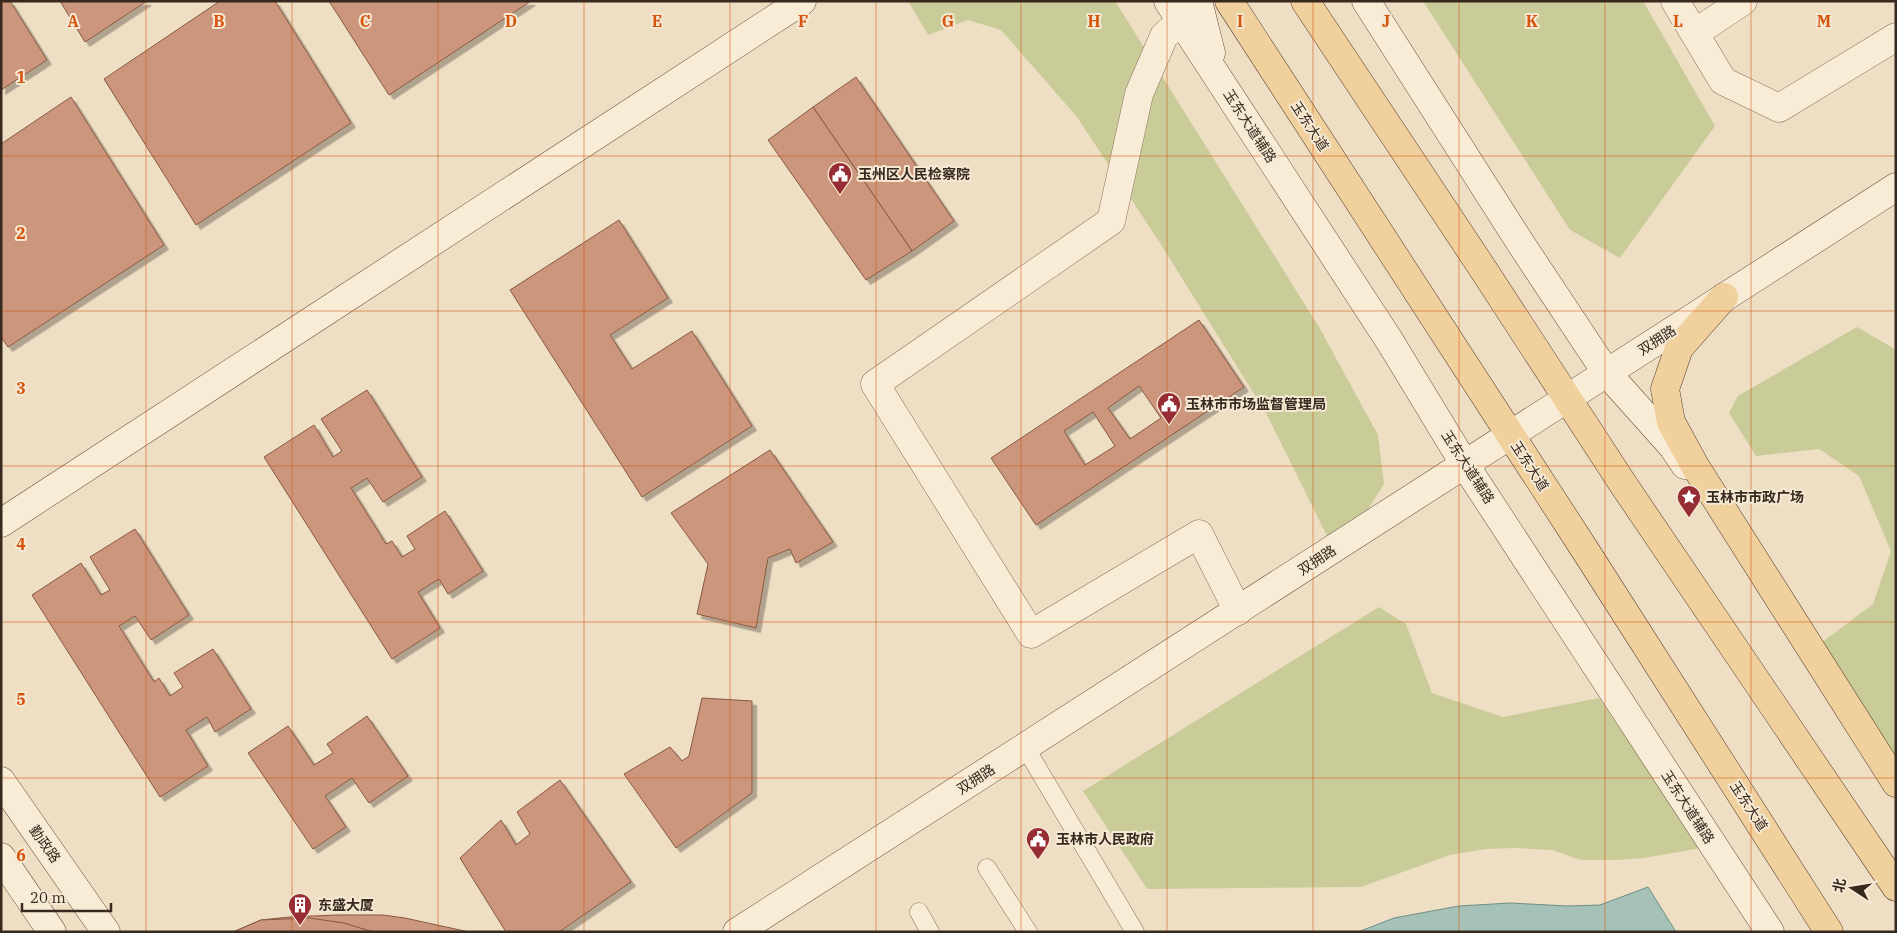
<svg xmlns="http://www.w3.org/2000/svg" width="1897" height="933" viewBox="0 0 1897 933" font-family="'IBM Plex Serif','Noto Sans SC',serif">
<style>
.green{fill:#c9cc98}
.water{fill:#a6c1b7;stroke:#6d8f84}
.building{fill:#cb967b;stroke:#875841;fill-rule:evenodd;filter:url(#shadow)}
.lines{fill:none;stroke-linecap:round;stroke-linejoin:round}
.lane-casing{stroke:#88705b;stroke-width:19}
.street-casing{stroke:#88705b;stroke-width:29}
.secondary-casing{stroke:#6a513e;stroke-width:29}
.primary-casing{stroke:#563e2f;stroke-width:29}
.lane{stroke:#f8ecd7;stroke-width:18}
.street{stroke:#f8ecd7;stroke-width:28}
.secondary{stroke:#f8ecd7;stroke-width:28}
.primary{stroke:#f0d09d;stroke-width:28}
.grid{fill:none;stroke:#d6540e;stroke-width:1;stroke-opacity:0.55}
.labels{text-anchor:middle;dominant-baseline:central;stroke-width:4;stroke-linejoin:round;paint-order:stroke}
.street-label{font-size:14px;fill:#38291f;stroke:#f5e9d4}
.poi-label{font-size:14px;font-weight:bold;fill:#38291f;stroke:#f5e9d4;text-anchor:start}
.grid-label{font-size:16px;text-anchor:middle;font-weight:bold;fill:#d6540e;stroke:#f5e9d4;stroke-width:4;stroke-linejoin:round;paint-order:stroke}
</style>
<defs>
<filter id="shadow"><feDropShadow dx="4.5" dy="4.5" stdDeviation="0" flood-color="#0004"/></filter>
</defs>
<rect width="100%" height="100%" fill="#eedec4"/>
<g class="green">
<path d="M908,1H1115L1319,327L1378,435L1384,484L1365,514L1328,538L1266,413L1160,243L1077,117L1001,30L968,20L928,35Z"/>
<path d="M1423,1H1643L1715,126L1620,258L1570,230Z"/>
<path d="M1857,327L1893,348L1896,352V754L1892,756L1821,643L1873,604L1891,551L1859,476L1819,449L1756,456L1729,413L1738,396Z"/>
<path d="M1379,607L1406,624L1432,693L1503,717L1599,698L1701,848L1644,858L1616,860H1581L1552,850L1515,848L1486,849L1450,855L1361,887L1147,889L1083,791Z"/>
</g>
<path class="water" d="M1648,887L1676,932H1358L1394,918L1459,906L1510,903L1567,906L1600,905Z"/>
<g class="building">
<path d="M1,1H10L47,60L1,90Z"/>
<path d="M60,1H147L85,42Z"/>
<path d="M220,1H275L351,123L196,225L104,79Z"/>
<path d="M329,1H531L389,95Z"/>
<path d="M856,77L954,221L912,251L813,107Z"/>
<path d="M71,97L164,245L8,347L1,337V144Z"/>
<path d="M813,107L912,251L866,280L768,140Z"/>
<path d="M619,220L668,298L610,335L632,369L692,331L752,426L642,497L510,290Z"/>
<path d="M1199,320L1244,387L1036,525L991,458ZM1139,386L1161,418L1130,439L1108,408ZM1093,412L1115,446L1085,465L1064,431Z"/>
<path d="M367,390L422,477L383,502L367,478L351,488L386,544L392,541L402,557L415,549L407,536L445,511L483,571L448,594L439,579L418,592L440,628L392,659L264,457L314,425L333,457L342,451L321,419Z"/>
<path d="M770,450L833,542L796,563L790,549L768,558L756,628L697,614L708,564L671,513Z"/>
<path d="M135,529L189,615L151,640L135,616L119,626L154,682L159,678L170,696L183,687L174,673L213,649L251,709L215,732L207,717L186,730L208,766L160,797L32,595L81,563L101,595L110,590L90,557Z"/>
<path d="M702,698L752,701V793L676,848L624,774L670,747L682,761L689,756Z"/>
<path d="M367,716L408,776L369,803L352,778L325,796L346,827L313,849L248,753L288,726L314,765L333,753L327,744Z"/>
<path d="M560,780L631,882L559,932H506L460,858L501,820L516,845L530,834L517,812Z"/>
<path d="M336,915H383L405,918L469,932H233L261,920L289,917Z"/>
<path d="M309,918L344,923L373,932H233L261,920Z"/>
</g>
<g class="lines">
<g class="lane-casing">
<g id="lane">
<path d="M1025,747L1135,932"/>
<path d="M987,868L1028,932"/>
<path d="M919,912L930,932"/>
</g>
</g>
<g class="street-casing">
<g id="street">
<path d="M1675,1L1723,81L1779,108L1896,37"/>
<path d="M1181,21L1164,36L1139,94L1111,221L875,384L1031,634L1199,534L1238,611"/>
<path d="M1695,33L1743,1"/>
</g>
</g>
<g class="secondary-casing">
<g id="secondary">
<path d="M1168,1L1389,340L1465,465L1770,932"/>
<path d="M1198,1L1211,53"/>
<path d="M1366,1L1523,247L1606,372L1673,447L1685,465"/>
<path d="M1,523L802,1"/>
<path d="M1,781L106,932"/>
<path d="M1,857L52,932"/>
<path d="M737,932L1896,187"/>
</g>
</g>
<g class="primary-casing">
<g id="primary">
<path d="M1229,1L1585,550L1829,932"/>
<path d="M1305,1L1483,269L1623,484L1896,887"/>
<path d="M1724,297L1679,348L1665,389L1671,422L1695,466L1896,783"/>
</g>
</g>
<use href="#lane" class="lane"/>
<use href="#street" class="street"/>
<use href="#secondary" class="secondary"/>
<use href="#primary" class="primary"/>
</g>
<path class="grid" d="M146,1V932M292,1V932M438,1V932M584,1V932M730,1V932M876,1V932M1021,1V932M1167,1V932M1313,1V932M1459,1V932M1605,1V932M1751,1V932M1,156H1896M1,311H1896M1,466H1896M1,622H1896M1,778H1896"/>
<defs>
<g id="civic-pin" transform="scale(1.25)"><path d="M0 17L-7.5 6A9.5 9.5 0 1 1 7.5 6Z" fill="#962c34" stroke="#f5e9d4"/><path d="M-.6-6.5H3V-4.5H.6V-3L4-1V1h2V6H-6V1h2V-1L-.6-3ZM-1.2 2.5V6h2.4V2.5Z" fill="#fff"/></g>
<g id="sight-pin" transform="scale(1.25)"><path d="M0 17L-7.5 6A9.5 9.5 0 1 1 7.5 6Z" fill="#962c34" stroke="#f5e9d4"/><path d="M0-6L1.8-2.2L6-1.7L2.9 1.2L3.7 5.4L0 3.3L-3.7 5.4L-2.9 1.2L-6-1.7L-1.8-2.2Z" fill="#fff"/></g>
<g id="building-pin" transform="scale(1.25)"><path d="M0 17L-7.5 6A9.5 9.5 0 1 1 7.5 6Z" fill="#962c34" stroke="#f5e9d4"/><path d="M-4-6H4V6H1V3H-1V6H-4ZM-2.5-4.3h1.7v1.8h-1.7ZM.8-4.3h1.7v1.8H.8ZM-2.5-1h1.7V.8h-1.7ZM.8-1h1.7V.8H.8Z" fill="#fff"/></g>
</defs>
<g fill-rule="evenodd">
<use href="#civic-pin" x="840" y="174"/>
<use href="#civic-pin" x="1169" y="404"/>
<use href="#sight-pin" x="1689" y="497"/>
<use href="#civic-pin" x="1038" y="839"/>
<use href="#building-pin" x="300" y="905"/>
</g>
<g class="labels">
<g class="street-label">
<text transform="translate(1250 126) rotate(57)">玉东大道辅路</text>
<text transform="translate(1310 126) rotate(57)">玉东大道</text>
<text transform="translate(1657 340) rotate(-33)">双拥路</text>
<text transform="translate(1530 466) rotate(57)">玉东大道</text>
<text transform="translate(1468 467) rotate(57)">玉东大道辅路</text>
<text transform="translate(1317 560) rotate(-33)">双拥路</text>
<text transform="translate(976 779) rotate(-33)">双拥路</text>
<text transform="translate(1749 806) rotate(57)">玉东大道</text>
<text transform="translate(1688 807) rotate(57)">玉东大道辅路</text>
<text transform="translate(45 844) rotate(55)">勤政路</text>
</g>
<g class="poi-label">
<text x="858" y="174">玉州区人民检察院</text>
<text x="1186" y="404">玉林市市场监督管理局</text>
<text x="1706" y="497">玉林市市政广场</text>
<text x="1056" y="839">玉林市人民政府</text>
<text x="318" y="905">东盛大厦</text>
</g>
</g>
<g class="grid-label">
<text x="73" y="27">A</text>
<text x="219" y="27">B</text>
<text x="365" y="27">C</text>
<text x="511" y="27">D</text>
<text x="657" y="27">E</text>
<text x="803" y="27">F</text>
<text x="948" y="27">G</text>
<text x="1094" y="27">H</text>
<text x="1240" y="27">I</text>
<text x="1386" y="27">J</text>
<text x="1532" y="27">K</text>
<text x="1678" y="27">L</text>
<text x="1824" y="27">M</text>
<text x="21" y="83">1</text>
<text x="21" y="239">2</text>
<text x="21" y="394">3</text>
<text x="21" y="550">4</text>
<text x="21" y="705">5</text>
<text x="21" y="861">6</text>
</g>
<rect width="1897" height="933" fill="none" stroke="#38291f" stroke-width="5"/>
<g transform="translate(1852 888) rotate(282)" stroke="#f5e9d4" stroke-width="4" paint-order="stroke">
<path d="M0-4L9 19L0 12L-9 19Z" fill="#38291f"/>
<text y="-8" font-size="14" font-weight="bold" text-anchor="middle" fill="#38291f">北</text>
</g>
<path d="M22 903v8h89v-8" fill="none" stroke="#38291f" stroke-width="2.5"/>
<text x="30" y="903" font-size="15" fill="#38291f" stroke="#f5e9d4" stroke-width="4" paint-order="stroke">20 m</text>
</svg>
